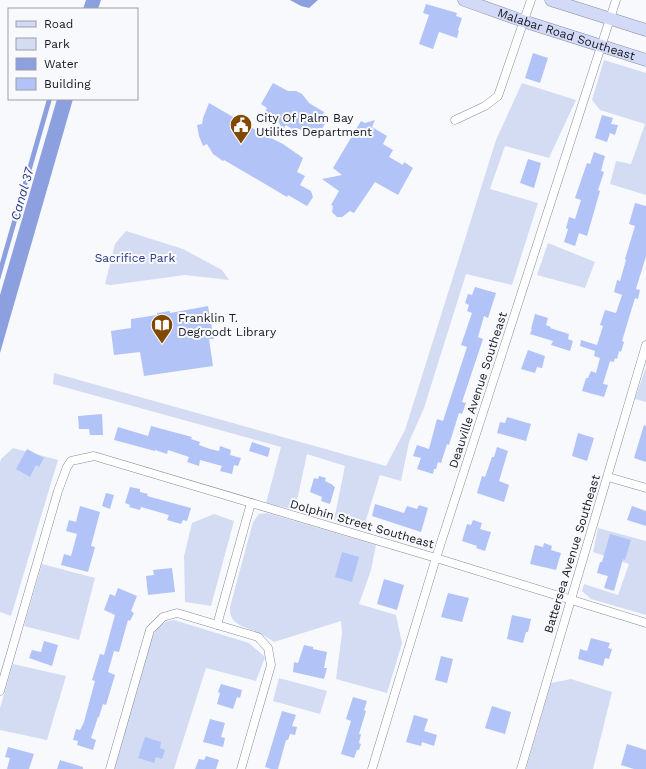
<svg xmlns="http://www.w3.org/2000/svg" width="646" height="769" viewBox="0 0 646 769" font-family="'Work Sans',sans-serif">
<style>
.green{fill:#d4dcf4}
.water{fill:#8c9fde}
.building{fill:#b2c3f7}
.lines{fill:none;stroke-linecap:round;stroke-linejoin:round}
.street-casing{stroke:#878c9c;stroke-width:9}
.secondary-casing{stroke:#878c9c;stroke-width:13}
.street{stroke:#fff;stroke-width:8}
.secondary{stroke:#d2daf7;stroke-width:12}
.labels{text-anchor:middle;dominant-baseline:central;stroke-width:4;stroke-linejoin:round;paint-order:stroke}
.street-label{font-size:12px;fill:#16181e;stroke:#f8f9fd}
.poi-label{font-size:12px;fill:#16181e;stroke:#f8f9fd;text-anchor:start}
.park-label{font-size:12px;fill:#293781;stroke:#f8f9fd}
.water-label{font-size:13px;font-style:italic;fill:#2d3b85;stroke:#f8f9fd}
</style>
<rect width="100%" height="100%" fill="#f8f9fd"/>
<g class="green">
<path d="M604,60L646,73V195L610,184L616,161L631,164L645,124L600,110L592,100Z"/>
<path d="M522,83L576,100L549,158L505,146L490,189L538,203L512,285L466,274L424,408L409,442L401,481L380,475L363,529L334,520L345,466L307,454L295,510L266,503L281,447L53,384L54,373L386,466L405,430L496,140Z"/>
<path d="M126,231L183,249L222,270L229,280L185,275L111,285L105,284L115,244Z"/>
<path d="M548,243L595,262L585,288L537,275Z"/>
<path d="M646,367V402L635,399Z"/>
<path d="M13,448L58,460L11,616L0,612V463L1,459Z"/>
<path d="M267,513L376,545L371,570L359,604L396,615L402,643L387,693L336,679L342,633L341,621L274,642C269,638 263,635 257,632C243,626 229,625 230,607L253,522L259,514Z"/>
<path d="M214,514L234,521L211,606L185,602L184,556L192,523Z"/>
<path d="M598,528L646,541V615L591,599L582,591L584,584L618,595L629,564L593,552Z"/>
<path d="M42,564L95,578L79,640L24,626Z"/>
<path d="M174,620L249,643L265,657L256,681L206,668L174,769H114L152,637C157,628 162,621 174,620Z"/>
<path d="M13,664L66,676L47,740L0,730V708Z"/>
<path d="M279,678L327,691L320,714L273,701Z"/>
<path d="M571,679L612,692L593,769H526L551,683Z"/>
</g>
<g class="water">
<path d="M86,0H101L98,9H83Z"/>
<path d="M290,0H318L309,8L301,6Z"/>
<path d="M47,99H52L0,280V263Z"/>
<path d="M57,99H73L0,353V295Z"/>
</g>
<g class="building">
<path d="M426,4L457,13L456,16L462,18L458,30L459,31L457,38L439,32L433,49L419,44L429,15L423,13Z"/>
<path d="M533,53L548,58L540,83L525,78Z"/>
<path d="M273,83L288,91H296L302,94L309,103L324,112L323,114L329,117L317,137L302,129L301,130L297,128L295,131L286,125L283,130L277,119L265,112L267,108L261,104Z"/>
<path d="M209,103L271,139V138L283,144L303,158L297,172L305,176L300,185L311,191L313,197L307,206L288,195L287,197L224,160L223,161L213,154L207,144L203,146L199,136L197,125L202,124L203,118Z"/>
<path d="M602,115L613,118L611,124L618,125L615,135L610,133L607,142L595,138Z"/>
<path d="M375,120L372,127L387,136L383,144L393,150L389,157L403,165L404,162L413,168L398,195L375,182L354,213L350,211L342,217H337L332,212L333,206L331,205L339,191L322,179L342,175L333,168L361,121L365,123Z"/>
<path d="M594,152L605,156L601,171L604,172L598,190L600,191L587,236L579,233L575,246L564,242L568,229L566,228L569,217L575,219L581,200L575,198L587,163L590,164Z"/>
<path d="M528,159L541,163L534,188L520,183Z"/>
<path d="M635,203L646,206V256L636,289L640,290L638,299L635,298L622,341L624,342L621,352L619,351L617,359L615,358L614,362L610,361L603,384L608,385L604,397L582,391L586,378H588L591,371L596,373L600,358L594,356L595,351L580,346L581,340L597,345L603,326L600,325L605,310L616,313L622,295L614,292L617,280L620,281L626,260L625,259L635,226L629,224Z"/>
<path d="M475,287L496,293L488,318L484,316L478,337L483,339L462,402L466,403L462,414L459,413L449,445L447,444L441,463L438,462L436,469H434L433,474L417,469L421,458L413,456L417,445L429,449L437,419L443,421L467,347L461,345L472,313L467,311L469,305L465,303L468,294L472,295Z"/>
<path d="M208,306L214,339H209L213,366L144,376L140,352L114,355L111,331L131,328V319L157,315V313L170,311V313Z"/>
<path d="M535,314L548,318L546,325L551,327L550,328L569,334L568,339L573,341L570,351L551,345L553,341L530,334L532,329H531Z"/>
<path d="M528,350L545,356L542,368L537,367L535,373L521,369Z"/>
<path d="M102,414L103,435H90L89,429H79L78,416Z"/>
<path d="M507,417L531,424L526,441L497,433L500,422L505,423Z"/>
<path d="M644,425L646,426V462L634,458Z"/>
<path d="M151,426L192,437L191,439L200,442L199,445L210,449L219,451L220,446L231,450L230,455L241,458L238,466L234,465L232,474L220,471L222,466L200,460L199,466L187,462L189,457L168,450L167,454L155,450V451L114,440L118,427L148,436Z"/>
<path d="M578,433L594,438L587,461L572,456Z"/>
<path d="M252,442L270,448L268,457L249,451Z"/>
<path d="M497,447L508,451L499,481L509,485L504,502L477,493L482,476L485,477L492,457H494Z"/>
<path d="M27,449L44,458L39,467L36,465L30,477L16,469Z"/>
<path d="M319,476L326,478L325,481L333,485V486L335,487L330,504L321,501L322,497L310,492L314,478L318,479Z"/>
<path d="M130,487L140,489V492L148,494L147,496L191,508L187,521L183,520L181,524L167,520L169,515L141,507L140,510L129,507L130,505L125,503Z"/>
<path d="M106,493L114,495L110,509L102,506Z"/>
<path d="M375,504L404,513L407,506L417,509L419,505L428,508L421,532L372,516Z"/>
<path d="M80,506L100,512L91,546L95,547L88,572L61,565L64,554L71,556L77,534L66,531L69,520L76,522Z"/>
<path d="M632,506L646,511V526L627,520Z"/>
<path d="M473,520L482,523L480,529L491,532L485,551L476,548L477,546L462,541L467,524L471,525Z"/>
<path d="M610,534L631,540L625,560L623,559L614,591L604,588L608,576L597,573L600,562H602Z"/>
<path d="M544,543L552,546L551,550L561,553L556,570L530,564L535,545L543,547Z"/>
<path d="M342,552L359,557L352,582L335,577Z"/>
<path d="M172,568L175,592L148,595L146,576L154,575L153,570Z"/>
<path d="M384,579L404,585L397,610L377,604Z"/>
<path d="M118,588L137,596L131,611L134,613L130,621L128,620L119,652L114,651L108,672L115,675L106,705L103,704L99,717H98L91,738L96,740L93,750L77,745L78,741L73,740L76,729L80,730L84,722L95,681L92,680L100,654L104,655L115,615L104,610L110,594L115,596Z"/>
<path d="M448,593L469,598L462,622L441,617Z"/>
<path d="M512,615L531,619L528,632H526L523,643L507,639Z"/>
<path d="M591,638L610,643L608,648L612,649L609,659L605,658L603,666L578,659L580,649L587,651Z"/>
<path d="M44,641L58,645L52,666L29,658L32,650L41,652Z"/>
<path d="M304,645L313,647V649L327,652L324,668H327L324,679L293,672L294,662L298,663Z"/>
<path d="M441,656L453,659L447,683L435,680Z"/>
<path d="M221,684L242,690L240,698L237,697L233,709L217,704L220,693L218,692Z"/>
<path d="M353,697L367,701L364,710L366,711L359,734H361L359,743L361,744L359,750H357L354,758L341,754L351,721L346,719Z"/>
<path d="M492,706L511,712L505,734L485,728Z"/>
<path d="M282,711L296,715L292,726L297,727L295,735L290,734L288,740H286L278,769H271L265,767Z"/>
<path d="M414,715L428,719L424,731L437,735L434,746L422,742L421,746L406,742Z"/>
<path d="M210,719L225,723L221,737L225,738L223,747L203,742Z"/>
<path d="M145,737L161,742L160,748L165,750L162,759L156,757L154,763L138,758Z"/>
<path d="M627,744L646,750V769H634L621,765Z"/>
<path d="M8,747L34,754L29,769H7L10,758L5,757Z"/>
<path d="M206,756L219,760L216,769H195L199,759L204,760Z"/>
<path d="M60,760L83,767V769H57Z"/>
</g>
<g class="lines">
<g class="street-casing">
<g id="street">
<path d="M455,120L485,106L498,96L531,0"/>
<path d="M608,477L646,488"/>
<path d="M217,625L251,503"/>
<path d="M0,691L58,491L67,467L71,461L94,456L436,558L646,623"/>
<path d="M110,769L150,630L163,617L177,613L258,637L268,648L271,665L241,769"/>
<path d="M372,769L436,558L616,0"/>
<path d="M521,769L646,345"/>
</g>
</g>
<g class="secondary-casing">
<g id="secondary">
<path id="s1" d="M464,0L523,21L646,60"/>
<path d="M551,0L646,30"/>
</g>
</g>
<use href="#street" class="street"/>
<use href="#secondary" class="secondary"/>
</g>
<defs>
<g id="civic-pin" transform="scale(1.15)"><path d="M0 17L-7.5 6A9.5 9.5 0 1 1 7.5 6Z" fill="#824700" stroke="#f8f9fd"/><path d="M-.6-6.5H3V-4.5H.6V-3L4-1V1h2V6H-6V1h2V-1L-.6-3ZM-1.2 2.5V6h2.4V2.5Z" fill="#fff"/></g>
<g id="library-pin" transform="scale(1.15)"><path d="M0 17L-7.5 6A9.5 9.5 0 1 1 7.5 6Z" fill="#824700" stroke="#f8f9fd"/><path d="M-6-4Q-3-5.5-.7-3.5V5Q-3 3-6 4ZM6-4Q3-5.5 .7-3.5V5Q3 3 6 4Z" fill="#fff"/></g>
</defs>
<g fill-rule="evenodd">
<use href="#civic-pin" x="241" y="125"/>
<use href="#library-pin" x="162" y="325"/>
</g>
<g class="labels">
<g class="street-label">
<text stroke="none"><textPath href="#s1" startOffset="108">Malabar Road Southeast</textPath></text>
<text transform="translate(478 390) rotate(-72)">Deauville Avenue Southeast</text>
<text transform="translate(362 524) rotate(16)">Dolphin Street Southeast</text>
<text transform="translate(572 554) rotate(-73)">Battersea Avenue Southeast</text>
</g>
<g class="poi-label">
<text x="256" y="118">City Of Palm Bay<tspan x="256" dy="14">Utilites Department</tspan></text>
<text x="178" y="318">Franklin T.<tspan x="178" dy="14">Degroodt Library</tspan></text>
</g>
<g class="park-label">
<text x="135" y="258">Sacrifice Park</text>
</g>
<g class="water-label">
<text transform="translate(22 194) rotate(-74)">Canal 37</text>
</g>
</g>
<rect x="8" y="8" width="130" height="92" fill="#f8f9fd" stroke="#9e9fa4"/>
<rect x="16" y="21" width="20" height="6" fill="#d2daf7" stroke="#9e9fa4"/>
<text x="44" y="28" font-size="12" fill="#16181e">Road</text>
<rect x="16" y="38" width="20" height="12" fill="#d4dcf4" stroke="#9e9fa4"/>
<text x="44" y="48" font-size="12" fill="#16181e">Park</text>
<rect x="16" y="58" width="20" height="12" fill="#8c9fde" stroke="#9e9fa4"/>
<text x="44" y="68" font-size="12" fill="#16181e">Water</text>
<rect x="16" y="78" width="20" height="12" fill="#b2c3f7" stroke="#9e9fa4"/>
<text x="44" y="88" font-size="12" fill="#16181e">Building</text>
</svg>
